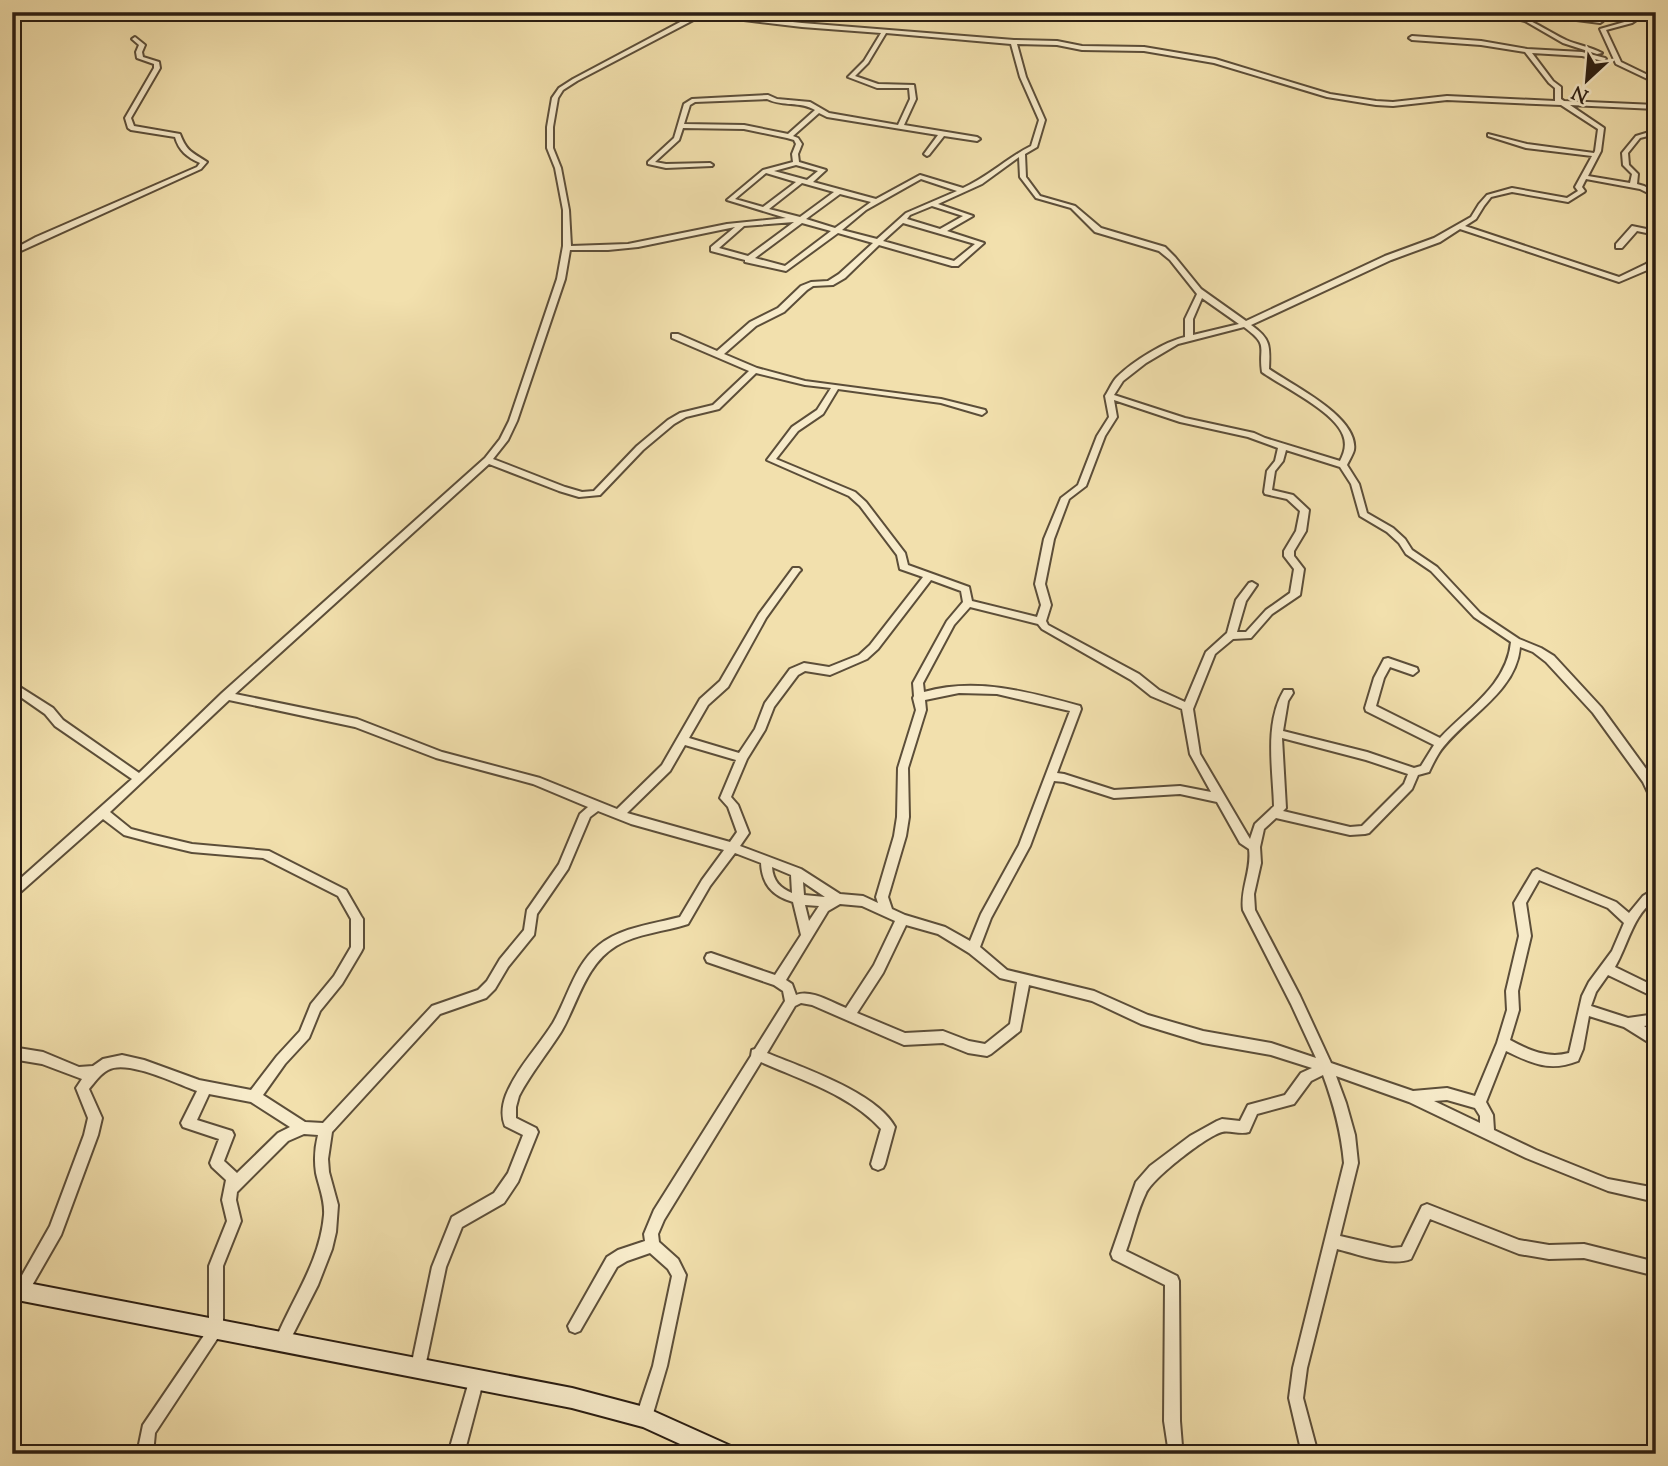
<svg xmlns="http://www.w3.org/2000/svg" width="1668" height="1466" viewBox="0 0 1668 1466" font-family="'Sorts Mill Goudy',serif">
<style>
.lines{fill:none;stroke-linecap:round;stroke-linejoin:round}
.minor-casing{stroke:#5c4e39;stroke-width:4}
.secondary-casing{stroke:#2a1d12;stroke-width:4}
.minor{fill:#f7ebca;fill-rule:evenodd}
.secondary{fill:#f7ebca;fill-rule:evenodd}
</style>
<rect width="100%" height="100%" fill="#f2e0ad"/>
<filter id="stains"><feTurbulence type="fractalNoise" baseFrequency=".00286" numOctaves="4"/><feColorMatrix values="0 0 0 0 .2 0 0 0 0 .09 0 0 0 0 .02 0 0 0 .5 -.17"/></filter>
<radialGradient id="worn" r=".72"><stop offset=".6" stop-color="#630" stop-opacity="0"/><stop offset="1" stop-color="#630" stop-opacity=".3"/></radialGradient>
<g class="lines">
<g class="minor-casing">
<g id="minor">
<path d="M699,12L802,23L1014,40L1057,41L1082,46L1144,47L1215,59L1330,94L1376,101L1393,102L1447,96L1555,101V88L1549,83L1525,52L1481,45L1412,40L1409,38L1412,36L1481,41L1527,49L1582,52L1605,58L1606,59L1603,61L1582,56L1532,53L1553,81L1561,87V99L1564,101L1656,105V109L1570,105L1604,128L1601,151L1588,176L1630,183L1632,174L1623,165L1622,153L1636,136L1656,130V134L1640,138L1628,153L1629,165L1638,174L1637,184L1644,186L1656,192V197L1640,189L1586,179L1582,187L1585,191L1584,192L1568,202L1512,192L1491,197L1484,206L1476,219L1465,226L1619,277L1646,264L1656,256V263L1652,268L1619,282L1460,229L1440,242L1391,260L1251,325C1271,339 1270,346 1269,369C1292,385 1359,417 1354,450C1353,454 1349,461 1347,465L1359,484L1367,513L1393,528L1405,539L1412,550L1437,567L1480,613L1519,639L1541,648L1554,656L1601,707L1652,777L1656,785V802L1652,801L1643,782L1593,713L1546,662L1533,652L1520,647C1516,694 1463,718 1439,753C1435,759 1432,766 1429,772L1418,775L1412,789L1369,833L1365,834L1350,835L1276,818L1264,829L1260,847L1261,863L1254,894L1255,910L1300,996L1331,1063L1413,1091L1447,1088L1475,1096L1497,1043L1507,1010L1506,991L1519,936L1514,903L1533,871L1537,869L1541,871L1616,902L1629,913L1643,896L1656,888V899C1633,914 1628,945 1615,967L1656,987V998L1608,975L1596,992L1591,1006L1628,1018L1656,1014V1024L1644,1026L1656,1034V1047L1624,1027L1589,1016L1583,1049L1578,1061C1550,1072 1533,1064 1506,1051L1486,1102L1493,1115L1494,1130L1536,1150L1608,1179L1656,1188V1202L1608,1191L1526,1158L1409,1102L1336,1076L1346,1103L1355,1135L1358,1163L1340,1236L1392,1248L1402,1247L1422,1206L1427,1204L1519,1240L1549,1245L1584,1244L1656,1262V1276L1584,1258L1549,1259L1519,1254L1430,1219L1411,1259C1390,1267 1358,1254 1337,1249L1307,1368L1303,1398L1318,1454H1302L1289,1398L1293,1368L1344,1163C1341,1131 1334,1105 1323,1075L1311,1081L1294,1104L1257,1114L1249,1132C1240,1135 1230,1130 1222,1132C1205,1137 1153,1178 1146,1193C1137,1211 1133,1232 1126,1251L1177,1276L1179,1281L1180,1421L1182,1446L1188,1454H1169L1164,1421L1165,1285L1113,1259L1111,1254L1136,1182L1150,1166L1190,1136L1217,1121L1222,1119L1240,1121L1248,1105L1285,1095L1301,1073L1312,1068L1271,1055L1203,1043L1141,1024L1092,1001L1029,985L1020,1031L991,1054L987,1056L968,1053L943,1043L904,1045L812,1005L801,1003L795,1006L767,1053C801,1067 878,1093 895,1127L885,1164L883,1168L878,1170L873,1168L871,1164L881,1129C851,1095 801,1080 761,1062L664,1220L658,1234L659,1242L678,1259L686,1275L667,1366L652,1417L649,1422L644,1425L639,1422L636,1417L653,1366L672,1276L668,1269L650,1253L627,1261L617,1267L580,1331L575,1333L570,1331L568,1326L607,1257L618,1250L645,1241L644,1234L654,1210L751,1056L752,1050L755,1049L785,1001L783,991L774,985L707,962L705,958L707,954L711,953L775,975L801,935L793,902C772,896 762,884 761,863L735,853L710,886L688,924C664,932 638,933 616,946C585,965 578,1003 561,1032C547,1054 531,1073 519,1096L516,1107V1118L536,1128L538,1132L518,1182L504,1203L462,1227L446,1267L425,1367L423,1372L418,1374L413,1372L411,1367L432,1267L452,1217L494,1193L508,1173L523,1135L505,1126C501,1116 502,1106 506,1095C517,1068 538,1047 553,1023C568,997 575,964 599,945C622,927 653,924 680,917L702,880L724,850L631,824L598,811L590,817L568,869L537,914L534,935L508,967L495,989L486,998L440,1014L332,1132L328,1159L329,1172L338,1205L336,1232L332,1249L318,1285L287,1346L282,1348L277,1346L275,1341C292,1299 320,1262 324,1215C325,1200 319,1187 316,1173C314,1160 315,1147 318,1135L304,1134L288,1141L237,1192L236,1200L241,1221L223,1266V1330L155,1433L153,1454H137L143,1425L209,1328V1266L227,1221L222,1200L226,1180L212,1167L210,1163L219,1139L183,1127L181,1123L197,1091C177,1084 127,1059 108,1070C100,1074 95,1082 89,1089L102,1118L98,1135L61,1235L26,1296L21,1298L16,1296L14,1291L16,1286L50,1226L84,1135L88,1118L76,1088L82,1079L42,1064L12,1059V1047L43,1052L79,1067L93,1066L103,1059L122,1055L144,1060L199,1080L251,1090L277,1056L300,1031L311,1004L334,976L351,947V919L338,896L263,858L192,852L154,843L124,835L103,819L16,896L12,898V886L132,779L55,726L45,714L12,691V682L53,708L63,720L139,773L222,693L485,458L500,439L509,421L557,279L563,246V210L555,168L547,148V127L552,98L559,88L573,79ZM703,15L802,27L881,33L864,61L848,77L877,88H909L910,99L898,125L829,113L810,102L777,99L768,95L692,99L684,104L674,138L648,162V164L666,168L712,166L713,165L710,163L666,164L655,162L679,140L683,128L744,129L787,138L794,140L796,144L792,154L793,162L763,170L727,200L786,218L727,224L628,244L571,246L569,210L561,168L553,148V127L558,98L563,90L577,81ZM886,33L1011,44L1020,77L1039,120L1031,146C1007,158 988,177 963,188L920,175L876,199L813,182L826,170L799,162L798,154L802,144L798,138L793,136L819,113L827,117L938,135L924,154L927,156L929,155L944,136L977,141L980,139L977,137L904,125L916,99L914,85L878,84L855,76L868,63ZM1017,44L1057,45L1082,50L1144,51L1214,63L1327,97L1376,105L1393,106L1447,100L1561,105L1598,129L1595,151L1594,153L1527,144L1488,134V136L1526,148L1592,156L1575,187L1578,191L1567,198L1512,188L1487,195L1479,204L1471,217L1434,238L1385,256L1246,321L1201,289L1175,257L1165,247L1101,228L1075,206L1040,196L1026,177L1025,154L1037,147L1045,120L1026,77ZM767,99C783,107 800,101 815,110L788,134L744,125L684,124L690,105L695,102ZM1019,157L1020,177L1036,198L1071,208L1095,232L1159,251L1170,260L1197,294L1185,319V337C1164,342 1133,361 1117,377C1112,382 1109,390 1105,396L1109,417L1097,436L1078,485L1061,498L1044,539L1035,584L1041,605L1037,617L972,601L969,587L908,565L905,553L866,502L855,492L776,459L798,431L823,414L838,389L941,403L982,415L986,412L985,410L941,399L805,381L757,368L724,354L756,326L784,312L807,290L813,286L833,285L845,278L879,245L952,266H958L984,243L947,231L973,216L938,204L982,184ZM796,165L818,171L807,180L774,171ZM766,173L796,182L763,207L735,199ZM921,179L957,191L906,213L877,239L842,230L866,210ZM802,183L834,192L800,217L769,209ZM840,194L871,202L835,228L806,219ZM932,206L963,216L940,229L907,219L910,215ZM794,222L748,256L719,248L744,226ZM802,223L831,231L785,266L755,258ZM903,223L975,244L954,261L883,241ZM735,227L711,247V251L745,260V262L786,271L838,233L873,243L839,274L828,281L811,282L801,286L778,308L750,322L717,351L678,334H672V338L749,371L713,405L680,413L668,420L637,446L594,491L582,492L565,487L493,459L508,440L517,421L565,279L570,250H608L638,247ZM1202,298L1239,324L1193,335V319ZM1244,327C1270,346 1258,346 1262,372C1283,387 1334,411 1343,435C1347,445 1344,453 1340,461L1265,438L1254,433L1185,418L1114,395L1123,381L1146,363L1178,344ZM756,373L805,385L831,388L817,410L792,427L767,460L849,496L860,506L897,555L900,569L923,577L870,645L859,655L829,667L804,663L790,669L765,703L755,729L739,753L689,738L708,705L728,687L766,618L799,572L801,570L799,568H793L759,614L720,681L700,699L662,765L617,809L540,778L442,752L357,719L235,694L489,464L559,491L579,497L600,495L643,450L674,424L686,417L719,409ZM1114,400L1180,422L1248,437L1278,448L1275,461L1267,471L1264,492L1265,494L1287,499L1300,511L1296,531L1284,551V556L1294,569L1290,593L1266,610L1246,632H1237L1246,601L1257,585L1252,582L1249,583L1236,600L1227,633L1206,652L1185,702L1159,690L1139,674L1048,625L1046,621L1051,605L1045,584L1054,539L1069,499L1086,486L1105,436L1117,417ZM1286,450L1340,467L1351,484L1360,516L1387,532L1399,543L1406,554L1431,571L1474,617L1511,642C1507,685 1467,709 1440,738L1376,706L1384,678L1390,667L1413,675L1418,671L1417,668L1388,658L1384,659L1374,678L1365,708L1366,711L1434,745L1421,766L1414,768L1367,752L1283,731L1288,701L1293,693L1292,690H1284C1264,723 1273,770 1274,806L1255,824L1250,839L1200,754L1193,709L1215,654L1233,639L1251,638L1272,614L1300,595L1304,569L1294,556V551L1306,531L1309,510L1293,495L1272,490L1275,471L1283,461ZM931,580L961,591L963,602L947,621L913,683L914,696L913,698L916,710L898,768L897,817L894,836L876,897L878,903L863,896L840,894L801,869L740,846L749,833L738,805L731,797L747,759L765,730L774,707L798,675L805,671L830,675L867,659L878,649ZM970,607L1038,624L1042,629L1131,680L1151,696L1182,709L1190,754L1211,792L1180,786L1114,790L1064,774L1057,773L1081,709L1080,706C1029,692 976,677 924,692L923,683L954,625ZM959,693L997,694L1070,711L1019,845L981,914L970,941L945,927L905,915L892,909L888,897L906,836L909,817L908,768L926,710L925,700ZM229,700L355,727L436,758L533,784L588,807L580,814L559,864L527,910L524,930L500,959L487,981L478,990L432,1006L323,1123L305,1122L263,1095L285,1064L309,1038L320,1011L342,984L361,952L363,948V919L361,916L346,890L269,851L192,844L154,835L131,829L110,812ZM1282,738L1366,760L1408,774L1404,784L1362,826L1350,827L1283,811L1286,808ZM685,745L736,760L720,798L728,807L737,832L730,842L627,813L670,771ZM1054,781L1064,782L1114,798L1180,794L1217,802L1240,843L1249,849C1252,870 1240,889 1243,910L1291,1004L1316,1058L1271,1043L1203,1031L1148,1015L1094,991L1007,970L980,947L991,918L1030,846ZM772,867L791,875L792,893C780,888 773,881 772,867ZM1539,880L1608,908L1624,923L1612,951L1589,982L1582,996L1569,1053C1547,1059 1529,1050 1510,1040L1519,1010L1518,991L1531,936L1526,903ZM803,882L825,897L804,895ZM840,904L862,906L895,921L874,965L846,1008C831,1002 811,989 796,995L792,984L786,980L828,911ZM805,905L819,906L809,921ZM906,925L938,934L969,953L1000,978L1017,982L1010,1024L985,1044L969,1041L943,1031L905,1033L857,1013L883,973ZM209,1094L251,1102L290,1127L278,1133L237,1173L224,1161L234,1135L232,1131L197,1120ZM1447,1100L1475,1108L1480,1116V1123L1434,1101Z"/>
<path d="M1488,12C1524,12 1536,25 1566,40C1577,45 1591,47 1602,53L1597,54L1563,43L1525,21Z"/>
<path d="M1641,12H1648L1632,23L1606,30L1621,62L1656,79V83L1616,64L1600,29L1628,21Z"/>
<path d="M1547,13L1600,19L1603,21L1600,23L1545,16V14Z"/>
<path d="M135,37L145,45L142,52L143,57L159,62L160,68L131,118L134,126L180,134C187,152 192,152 207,162L201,169L12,255V250L36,237L197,167L200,163C187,157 179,151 175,137L131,130L128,128L125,118L154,68V64L137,58L136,52L139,45L132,39Z"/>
<path d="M1632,226L1656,231V235L1637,231L1622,248H1616V244Z"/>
<path d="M477,1371L482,1373L484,1378L464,1454H448L470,1378L472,1373Z"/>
</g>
</g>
<g class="secondary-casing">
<path id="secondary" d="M12,1280L572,1388L644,1407L733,1447L736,1454H702L643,1427L572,1408L12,1299Z"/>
</g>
<use href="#minor" class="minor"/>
<use href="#secondary" class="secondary"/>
</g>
<rect width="1668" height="1466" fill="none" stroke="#f2e0ad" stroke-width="42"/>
<rect x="14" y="14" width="1640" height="1438" fill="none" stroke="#2a1d12" stroke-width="3.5"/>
<rect x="21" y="21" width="1626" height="1424" fill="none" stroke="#2a1d12" stroke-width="2"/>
<g transform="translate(1587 80) rotate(206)" stroke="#f7ebca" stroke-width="5" paint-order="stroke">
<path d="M0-5L12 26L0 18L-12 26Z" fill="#2a1d12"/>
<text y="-10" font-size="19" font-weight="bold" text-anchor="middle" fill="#2a1d12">N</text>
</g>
<rect width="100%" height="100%" filter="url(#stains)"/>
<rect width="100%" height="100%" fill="url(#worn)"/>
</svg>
